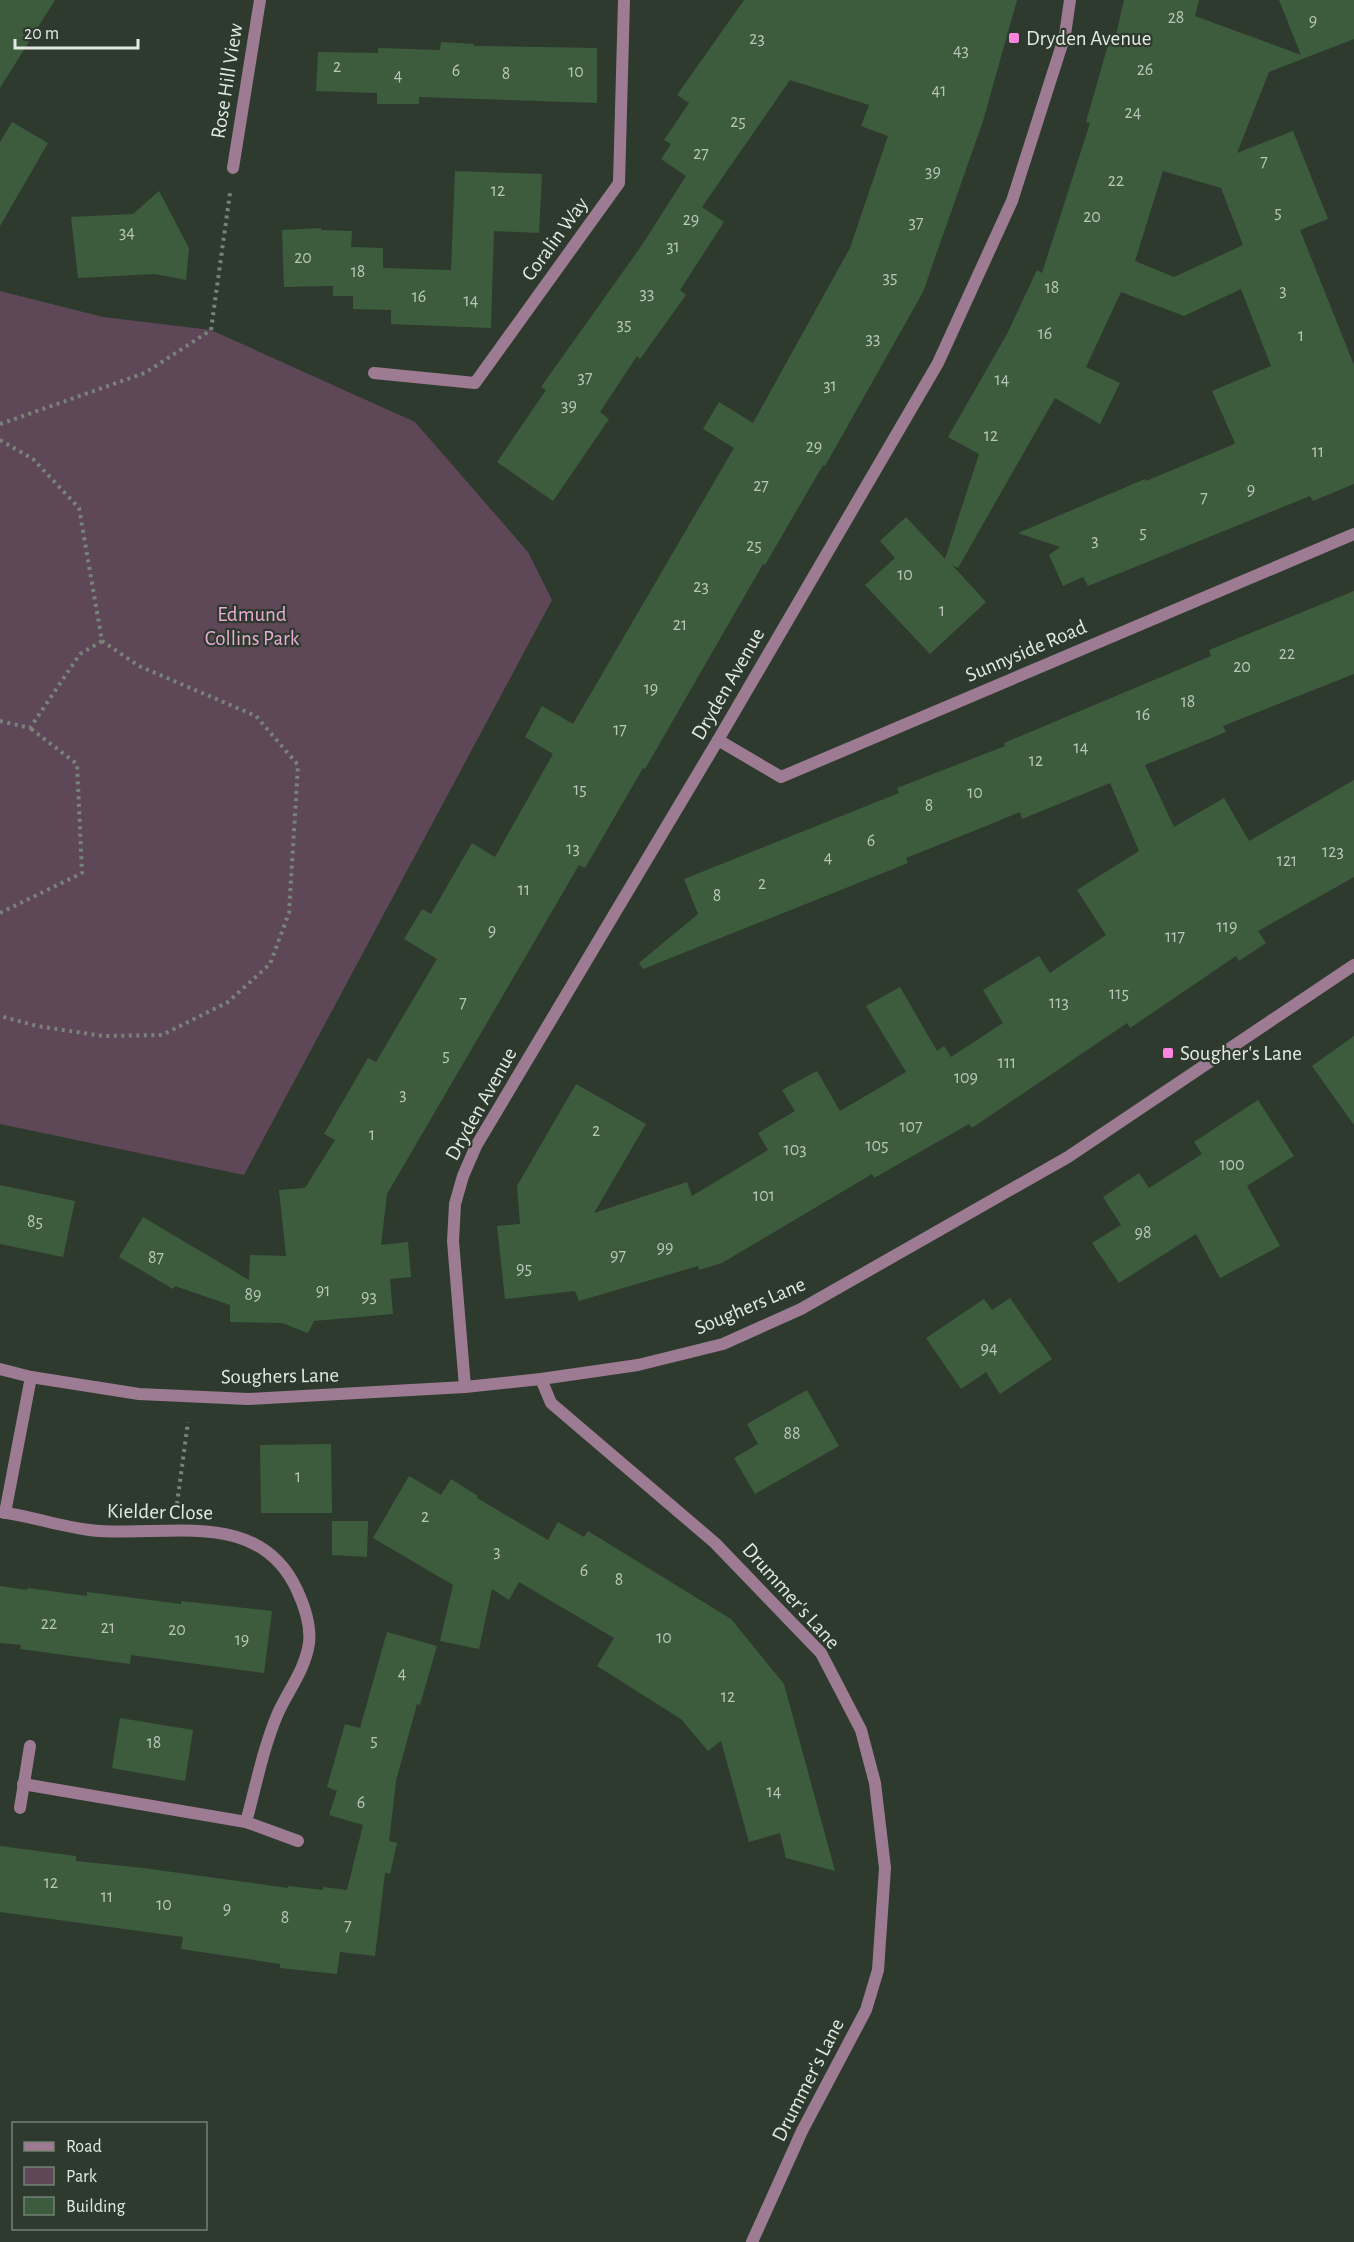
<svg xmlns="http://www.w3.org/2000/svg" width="1354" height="2242" viewBox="0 0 1354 2242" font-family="'Alegreya Sans',sans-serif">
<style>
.green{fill:#5e4857}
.building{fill:#3d5c3e;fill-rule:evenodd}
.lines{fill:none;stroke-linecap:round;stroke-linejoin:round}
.path{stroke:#798379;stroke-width:4;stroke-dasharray:3 4.5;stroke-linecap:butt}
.minor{stroke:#9d7b92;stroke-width:12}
.poi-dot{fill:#fe85df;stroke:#2e3a2e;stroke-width:2}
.labels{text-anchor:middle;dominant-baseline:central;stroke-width:4.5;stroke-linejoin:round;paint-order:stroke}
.number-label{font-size:18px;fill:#b9c6b8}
.poi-label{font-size:21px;fill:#e2e9e1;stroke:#2e3a2e;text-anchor:start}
.street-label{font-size:21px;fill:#e2e9e1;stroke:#2e3a2e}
.park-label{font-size:21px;fill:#e8abd6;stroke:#2e3a2e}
</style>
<rect width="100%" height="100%" fill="#2e3a2e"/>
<path class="green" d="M0,291L103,317L211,330L415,422L528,552L552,600L244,1175L0,1124Z"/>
<g class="building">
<path d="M0,0H55L0,88Z"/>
<path d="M744,0H1017L983,121L923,292L825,466L823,465L765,565L763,564L645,769L643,768L585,868L579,865L387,1194L381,1245L408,1242L411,1277L390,1279L393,1314L314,1321L308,1333L282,1323L230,1322V1305L175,1286L173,1289L119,1257L143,1217L249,1280L250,1255L286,1256L279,1190L305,1188L335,1140L324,1134L368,1058L376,1062L437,959L404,939L422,909L431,914L472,843L495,857L553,754L525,737L542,706L573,724L734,448L703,429L719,402L753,423L850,248L888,136L861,126L869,105L790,80L702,207L724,222L680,290L686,295L640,359L637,356L600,412L609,419L553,501L497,462L546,390L541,387L642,245L686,176L661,159L671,144L664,140L689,103L677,95Z"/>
<path d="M1124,0H1199L1195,16L1301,55L1279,0H1354V39L1269,72L1237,153L1293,131L1328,219L1300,230L1354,365V484L1313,501L1310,496L1088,586L1083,577L1063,586L1049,555L1060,547L1018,533L1145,479L1146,481L1232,445L1235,443L1212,391L1271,366L1241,289L1184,316L1121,292L1086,367L1120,383L1100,424L1055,398L958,568L952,565L986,602L930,654L865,585L895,558L880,541L906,517L945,559L979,454L948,437L1007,334L1037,270L1042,273L1090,123L1086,122L1110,38L1115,39ZM1163,171L1221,188L1243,245L1174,277L1135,261Z"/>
<path d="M441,42L474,44V46L597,48V103L419,97V104H377V93L316,91L318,52L378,53V48L440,50Z"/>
<path d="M12,122L48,143L0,226V142Z"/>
<path d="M455,171L542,174L539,233L494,231L491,328L391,324V310L353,309V296H333V286L284,287L282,230L321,228V230L352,231L351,247L383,248V268L451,270Z"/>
<path d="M159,191L189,248L186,280L155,274L78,278L71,217L133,214Z"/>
<path d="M1354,591V674L1223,726L1226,732L1145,765L1174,827L1224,798L1249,841L1354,780V877L1258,931L1266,943L1239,961L1236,956L1130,1028L1127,1023L972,1128L969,1124L874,1178L872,1174L722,1263L699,1270L698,1266L579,1301L575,1291L505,1299L497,1226L520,1224L517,1186L576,1084L646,1124L594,1213L687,1182L692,1196L768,1150L758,1133L795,1111L782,1090L817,1071L840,1111L906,1072L866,1006L900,987L937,1051L944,1046L951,1057L1003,1023L983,990L1039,956L1050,973L1106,935L1077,890L1139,851L1110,783L1022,819L1020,812L986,826L906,858L908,863L643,969L639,963L698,914L684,879L899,793L897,788L1005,746L1004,743L1211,656L1209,650Z"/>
<path d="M1354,1036V1125L1312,1066Z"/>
<path d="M1258,1100L1294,1156L1247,1186L1280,1246L1220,1278L1196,1234L1119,1283L1092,1243L1121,1225L1103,1197L1139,1173L1149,1188L1202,1154L1194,1142Z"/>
<path d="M0,1185L75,1201L63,1257L0,1244Z"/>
<path d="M1010,1298L1052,1359L1000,1394L986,1372L961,1389L926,1338L984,1299L992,1310Z"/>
<path d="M807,1390L839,1446L755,1494L734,1458L758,1444L747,1424Z"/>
<path d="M331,1444L332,1513H261L260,1445Z"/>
<path d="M409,1476L441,1495L451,1479L478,1496L477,1498L548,1540L558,1522L584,1537L588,1531L731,1619L784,1684L835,1871L786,1858L780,1833L749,1842L721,1741L708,1751L681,1719L597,1666L614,1638L519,1582L509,1600L492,1589L479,1649L440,1641L453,1585L373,1538Z"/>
<path d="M332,1521H368L367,1557L332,1555Z"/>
<path d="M0,1586L27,1590L28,1588L87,1596V1592L181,1604V1601L272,1611L264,1673L131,1655L130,1664L20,1649L21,1645L0,1643Z"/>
<path d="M387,1632L437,1646L420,1705L417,1704L396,1781L389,1841L397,1843L390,1874L385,1873L375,1956L340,1952L337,1974L280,1968V1964L181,1949L183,1937L0,1912V1846L76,1856V1861L143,1868L288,1888V1886L323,1890V1887L347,1890L363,1825L329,1815L337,1791L327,1787L345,1724L360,1728Z"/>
<path d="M120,1718L193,1730L185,1781L112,1768Z"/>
</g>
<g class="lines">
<g class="path">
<path d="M0,424L145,373L211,330L230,193"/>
<path d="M0,440L33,459L79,508L102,641L139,666L256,716L298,765L289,913L270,964L228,1002L162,1035L103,1036L37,1026L0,1016"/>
<path d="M0,721L30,728L80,654L102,641"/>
<path d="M0,913L82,873L77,764L30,728"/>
<path d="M177,1504L188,1422"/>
</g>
<g class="minor">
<path d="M233,168L260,0"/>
<path d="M374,373L475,383L619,183L624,0"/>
<path d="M718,740L781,777L1354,534"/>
<path d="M0,1369L31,1377L139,1394L248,1399L465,1387L541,1379L638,1365L723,1344L801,1309L1068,1157L1354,965"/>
<path d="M541,1379L551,1403L715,1543L821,1653L861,1730L875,1783L885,1868L878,1970L866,2010L802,2131L752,2242"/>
<path d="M465,1387L453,1241L455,1204L463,1176L476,1146L718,740L938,363L1012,201L1065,35L1070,0"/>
<path d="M0,1512C30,1516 59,1526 89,1530C163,1539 258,1505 297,1590C304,1605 311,1626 309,1643C305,1670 289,1689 278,1713C263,1748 256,1786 246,1822"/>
<path d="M5,1513L31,1377"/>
<path d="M23,1784L246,1822L298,1841"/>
<path d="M20,1808L30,1746"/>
</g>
</g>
<g class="poi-dot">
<rect x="1008" y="32" width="12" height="12" rx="3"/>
<rect x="1162" y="1047" width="12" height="12" rx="3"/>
</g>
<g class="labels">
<g class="number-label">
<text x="1176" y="18">28</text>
<text x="1313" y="21">9</text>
<text x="757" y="39">23</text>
<text x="961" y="51">43</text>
<text x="337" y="67">2</text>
<text x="1145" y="70">26</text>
<text x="456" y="71">6</text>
<text x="576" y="72">10</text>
<text x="506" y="74">8</text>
<text x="398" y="76">4</text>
<text x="939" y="91">41</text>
<text x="1133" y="113">24</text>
<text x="738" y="122">25</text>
<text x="701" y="154">27</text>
<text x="1264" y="162">7</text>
<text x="933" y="172">39</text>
<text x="1116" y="181">22</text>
<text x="498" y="191">12</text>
<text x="1278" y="213">5</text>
<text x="1092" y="217">20</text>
<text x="691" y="220">29</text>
<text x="916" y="223">37</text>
<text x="127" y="233">34</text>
<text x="673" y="247">31</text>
<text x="303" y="258">20</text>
<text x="358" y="272">18</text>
<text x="890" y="278">35</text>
<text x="1052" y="288">18</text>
<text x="1283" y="291">3</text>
<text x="647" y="294">33</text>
<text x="419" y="297">16</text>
<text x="471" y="301">14</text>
<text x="624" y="325">35</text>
<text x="1045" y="334">16</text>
<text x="1301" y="336">1</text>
<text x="873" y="339">33</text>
<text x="585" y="378">37</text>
<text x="1002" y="380">14</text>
<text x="830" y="386">31</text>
<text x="569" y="406">39</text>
<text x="991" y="436">12</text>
<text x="814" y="447">29</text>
<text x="1318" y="452">11</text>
<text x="761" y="486">27</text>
<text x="1251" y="490">9</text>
<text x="1204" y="498">7</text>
<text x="1143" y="533">5</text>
<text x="1095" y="541">3</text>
<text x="754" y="546">25</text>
<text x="905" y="575">10</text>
<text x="701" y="587">23</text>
<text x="942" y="611">1</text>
<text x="680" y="625">21</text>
<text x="1287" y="654">22</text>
<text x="1242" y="667">20</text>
<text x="651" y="689">19</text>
<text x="1188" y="702">18</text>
<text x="1143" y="715">16</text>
<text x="620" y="730">17</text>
<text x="1081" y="748">14</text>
<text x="1036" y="761">12</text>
<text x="580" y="790">15</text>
<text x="975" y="793">10</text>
<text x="929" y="806">8</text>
<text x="871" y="841">6</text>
<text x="573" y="849">13</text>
<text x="1333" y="852">123</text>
<text x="828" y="858">4</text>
<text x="1287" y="861">121</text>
<text x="762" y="884">2</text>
<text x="524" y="890">11</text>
<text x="717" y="896">8</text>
<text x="1227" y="927">119</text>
<text x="492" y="931">9</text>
<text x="1175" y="937">117</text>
<text x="1119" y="994">115</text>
<text x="463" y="1003">7</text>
<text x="1059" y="1003">113</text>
<text x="446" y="1056">5</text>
<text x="1007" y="1063">111</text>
<text x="966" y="1078">109</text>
<text x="403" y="1095">3</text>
<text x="911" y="1127">107</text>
<text x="596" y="1131">2</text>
<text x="372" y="1135">1</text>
<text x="877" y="1146">105</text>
<text x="795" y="1150">103</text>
<text x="1232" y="1165">100</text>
<text x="764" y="1196">101</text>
<text x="35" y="1222">85</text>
<text x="1143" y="1233">98</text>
<text x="665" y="1248">99</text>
<text x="618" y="1256">97</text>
<text x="156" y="1258">87</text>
<text x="524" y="1269">95</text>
<text x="323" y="1291">91</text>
<text x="253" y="1295">89</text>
<text x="369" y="1297">93</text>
<text x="989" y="1349">94</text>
<text x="792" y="1434">88</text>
<text x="298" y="1477">1</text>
<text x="425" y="1517">2</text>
<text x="497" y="1552">3</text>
<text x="584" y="1571">6</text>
<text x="619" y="1580">8</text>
<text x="49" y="1624">22</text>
<text x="108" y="1628">21</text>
<text x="177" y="1630">20</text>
<text x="664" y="1638">10</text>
<text x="242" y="1640">19</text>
<text x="402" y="1674">4</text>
<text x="728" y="1697">12</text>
<text x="374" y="1741">5</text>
<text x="154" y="1743">18</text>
<text x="774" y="1792">14</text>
<text x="361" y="1803">6</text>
<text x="51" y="1883">12</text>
<text x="107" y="1897">11</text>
<text x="164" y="1905">10</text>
<text x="227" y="1909">9</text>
<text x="285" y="1918">8</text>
<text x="348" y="1926">7</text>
</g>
<g class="poi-label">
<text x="1026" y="38">Dryden Avenue</text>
<text x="1180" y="1053">Sougher's Lane</text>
</g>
<g class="street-label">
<text transform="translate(227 81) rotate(-81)">Rose Hill View</text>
<text transform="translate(555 239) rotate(-54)">Coralin Way</text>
<text transform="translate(1026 651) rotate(-23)">Sunnyside Road</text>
<text transform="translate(728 684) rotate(-60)">Dryden Avenue</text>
<text transform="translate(481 1104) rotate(-61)">Dryden Avenue</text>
<text transform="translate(750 1306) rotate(-23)">Soughers Lane</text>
<text transform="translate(280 1376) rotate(-1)">Soughers Lane</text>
<text transform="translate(160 1512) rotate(1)">Kielder Close</text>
<text transform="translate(791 1596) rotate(48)">Drummer's Lane</text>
<text transform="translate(808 2080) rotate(-63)">Drummer's Lane</text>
</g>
<g class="park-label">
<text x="252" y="614">Edmund<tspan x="252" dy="24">Collins Park</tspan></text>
</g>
</g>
<rect x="12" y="2122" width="195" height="108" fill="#2e3a2e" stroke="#768076" stroke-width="1.5"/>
<rect x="24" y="2142" width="30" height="9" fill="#9d7b92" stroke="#768076" stroke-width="1.5"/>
<text x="66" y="2152" font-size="18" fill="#e2e9e1">Road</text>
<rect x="24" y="2167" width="30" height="18" fill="#5e4857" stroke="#768076" stroke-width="1.5"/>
<text x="66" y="2182" font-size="18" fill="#e2e9e1">Park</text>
<rect x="24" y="2197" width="30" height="18" fill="#3d5c3e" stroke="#768076" stroke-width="1.5"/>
<text x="66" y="2212" font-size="18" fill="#e2e9e1">Building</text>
<path d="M15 39v9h123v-9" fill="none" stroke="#e2e9e1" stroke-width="3"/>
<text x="24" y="39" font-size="18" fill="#e2e9e1" stroke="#2e3a2e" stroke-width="4.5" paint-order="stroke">20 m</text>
</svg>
